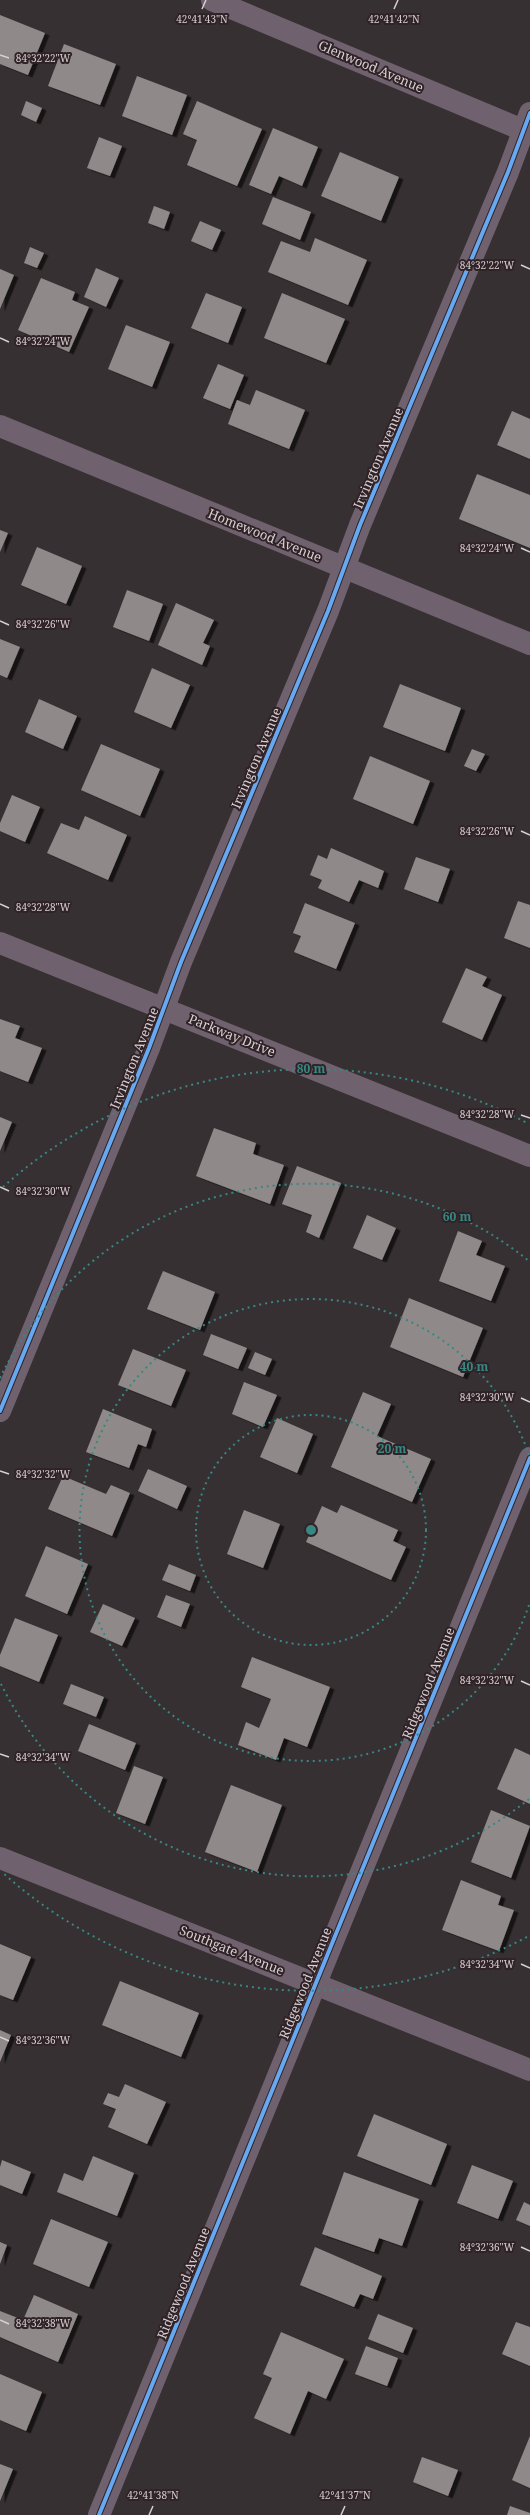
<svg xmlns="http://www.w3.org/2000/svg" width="530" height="2515" viewBox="0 0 530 2515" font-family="'Noto Serif',serif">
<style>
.building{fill:#908989;filter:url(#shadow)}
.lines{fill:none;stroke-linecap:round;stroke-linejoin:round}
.minor{stroke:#70616e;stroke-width:22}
.cycleway-casing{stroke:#302327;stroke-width:6}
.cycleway{stroke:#66a8f1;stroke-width:4}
.ticks{fill:none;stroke:#d8cfd2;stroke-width:1.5}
.ring{fill:none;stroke:#378882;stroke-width:2;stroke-dasharray:2 4}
.labels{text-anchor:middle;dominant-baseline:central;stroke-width:4;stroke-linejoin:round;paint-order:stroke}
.street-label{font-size:13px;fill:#d8cfd2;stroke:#302327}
.ticks-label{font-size:10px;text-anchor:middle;fill:#d8cfd2;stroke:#302327;stroke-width:4;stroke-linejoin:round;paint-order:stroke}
.centre{fill:#378882;stroke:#302327;stroke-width:2}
.ring-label{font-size:12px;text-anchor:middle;font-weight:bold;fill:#378882;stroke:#302327;stroke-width:4;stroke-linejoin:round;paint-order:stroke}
</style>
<defs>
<filter id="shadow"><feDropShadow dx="4.5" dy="2.5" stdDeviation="0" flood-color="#0009"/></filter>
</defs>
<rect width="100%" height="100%" fill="#373032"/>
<g class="building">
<path d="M0,15L45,33L28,75L0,64Z"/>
<path d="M64,44L116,64L100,105L48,86Z"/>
<path d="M137,76L187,95L172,135L122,116Z"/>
<path d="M26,101L42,108L36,122L21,115Z"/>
<path d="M197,101L262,129L237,186L187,165L197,140L183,134Z"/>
<path d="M273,128L318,147L302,186L279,176L271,194L249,185Z"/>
<path d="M99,137L122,146L110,176L87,168Z"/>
<path d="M340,152L399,177L381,221L321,196Z"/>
<path d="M273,197L311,212L300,240L262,224Z"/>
<path d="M154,206L170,212L164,229L148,223Z"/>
<path d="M200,221L221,230L212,250L191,241Z"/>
<path d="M315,238L367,260L348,305L268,272L281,241L310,252Z"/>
<path d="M30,247L44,253L37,268L24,263Z"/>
<path d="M96,268L119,278L106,307L84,297Z"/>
<path d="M0,269L14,275L0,309Z"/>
<path d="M41,278L75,292L72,300L89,307L69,352L18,330Z"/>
<path d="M206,293L242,307L228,343L191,328Z"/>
<path d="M282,293L345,319L326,363L264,338Z"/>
<path d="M126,325L170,342L152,387L108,369Z"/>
<path d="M218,364L244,375L230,409L203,398Z"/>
<path d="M256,390L305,410L289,449L228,424L237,400L250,405Z"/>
<path d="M512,411L530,419V459L497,445Z"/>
<path d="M477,474L530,495V548L459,519Z"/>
<path d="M0,530L8,533L0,552Z"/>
<path d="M37,547L82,566L66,604L21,585Z"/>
<path d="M127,590L163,604L149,641L113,627Z"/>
<path d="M176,603L214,620L203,643L210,646L202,665L158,645Z"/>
<path d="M0,639L20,647L7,678L0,675Z"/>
<path d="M152,668L190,685L171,728L134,712Z"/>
<path d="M400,684L461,708L445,751L383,727Z"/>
<path d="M39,699L77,716L63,749L25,732Z"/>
<path d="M101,744L160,769L140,816L81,790Z"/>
<path d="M472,749L485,754L476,771L464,766Z"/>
<path d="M370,756L430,781L413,824L353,799Z"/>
<path d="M12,795L40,807L25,842L0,831V823Z"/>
<path d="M85,816L127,835L108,880L47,853L61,823L79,830Z"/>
<path d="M331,848L384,871L378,888L359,880L349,902L318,888L322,880L310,875L318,855L327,859Z"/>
<path d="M416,857L450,869L438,902L404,889Z"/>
<path d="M518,901L530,905V948L504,938Z"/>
<path d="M305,903L355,923L336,969L294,952L301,936L293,933Z"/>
<path d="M466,968L487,977L482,986L502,995L482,1040L442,1022Z"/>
<path d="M0,1019L20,1026L15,1038L42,1048L28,1082L0,1071Z"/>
<path d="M0,1117L12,1122L0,1151Z"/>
<path d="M214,1128L256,1143L253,1154L284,1165L270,1204L196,1176Z"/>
<path d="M297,1166L341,1183L319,1238L306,1232L312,1215L282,1204Z"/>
<path d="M367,1215L396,1228L382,1260L353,1248Z"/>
<path d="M458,1231L482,1241L476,1255L505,1266L491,1301L439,1281Z"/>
<path d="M163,1271L215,1292L200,1330L147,1309Z"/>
<path d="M409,1298L483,1328L463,1377L390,1347Z"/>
<path d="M211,1334L247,1348L238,1369L203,1355Z"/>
<path d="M133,1349L186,1370L171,1406L118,1385Z"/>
<path d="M255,1352L272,1359L265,1375L248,1368Z"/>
<path d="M244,1382L277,1395L263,1427L232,1414Z"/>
<path d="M363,1392L391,1404L377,1436L431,1459L412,1502L331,1467Z"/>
<path d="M103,1409L152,1429L146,1447L138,1444L129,1468L86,1452Z"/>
<path d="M277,1418L313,1434L297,1473L260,1457Z"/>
<path d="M148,1469L187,1486L177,1509L138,1491Z"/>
<path d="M63,1476L106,1494L111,1485L130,1493L112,1536L48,1509Z"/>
<path d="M341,1505L398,1530L393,1541L406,1547L391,1580L306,1542L322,1506L337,1513Z"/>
<path d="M244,1510L280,1524L263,1568L227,1554Z"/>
<path d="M46,1546L88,1564L67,1614L25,1596Z"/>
<path d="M169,1564L196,1575L190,1591L162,1580Z"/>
<path d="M166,1595L190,1604L181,1627L157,1617Z"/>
<path d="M103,1604L135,1618L122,1646L90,1632Z"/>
<path d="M15,1618L58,1635L39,1682L0,1666V1655Z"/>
<path d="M252,1657L330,1687L307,1747L284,1738L276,1760L238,1745L246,1722L259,1728L271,1699L241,1687Z"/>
<path d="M71,1684L104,1697L96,1717L63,1704Z"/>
<path d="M89,1724L136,1743L125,1770L78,1751Z"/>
<path d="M515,1748L530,1755V1804L497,1789Z"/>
<path d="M134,1766L163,1777L145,1824L116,1813Z"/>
<path d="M231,1785L282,1805L257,1872L205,1852Z"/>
<path d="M491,1810L530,1826L511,1878L471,1862Z"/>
<path d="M461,1880L501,1896L498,1905L514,1910L499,1951L442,1930Z"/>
<path d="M0,1944L31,1957L13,2000L0,1995Z"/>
<path d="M120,1981L199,2013L181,2057L102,2025Z"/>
<path d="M0,2030L11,2035L0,2062Z"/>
<path d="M125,2084L166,2102L147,2144L108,2127L116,2109L103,2104L108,2093L119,2097Z"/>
<path d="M374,2114L447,2144L431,2185L357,2156Z"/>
<path d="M93,2156L134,2173L117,2216L57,2192L64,2173L83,2181Z"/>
<path d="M2,2160L31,2172L22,2194L0,2185V2167Z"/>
<path d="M472,2165L513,2181L498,2219L457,2203Z"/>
<path d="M344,2172L419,2199L402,2246L379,2238L374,2252L322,2234Z"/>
<path d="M524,2202L530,2205V2226L516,2220Z"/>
<path d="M51,2219L108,2242L89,2287L33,2264Z"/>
<path d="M0,2242L7,2245L0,2264Z"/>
<path d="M315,2247L382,2276L373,2299L360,2294L354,2307L300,2285Z"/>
<path d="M34,2295L78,2314L58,2362L0,2337V2311L23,2320Z"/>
<path d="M378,2314L413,2328L403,2353L368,2339Z"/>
<path d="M516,2322L530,2327V2366L502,2354Z"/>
<path d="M281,2332L344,2359L326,2399L308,2391L290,2434L254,2418L272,2378L263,2374Z"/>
<path d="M366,2346L398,2358L387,2386L355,2374Z"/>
<path d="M0,2374L42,2392L26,2431L0,2420Z"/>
<path d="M530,2436V2488L512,2480Z"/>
<path d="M422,2457L458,2470L448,2496L413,2482Z"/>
<path d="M0,2464L13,2469L0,2501Z"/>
<path d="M510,2506L530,2513V2515H507Z"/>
</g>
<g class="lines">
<g class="minor">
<path d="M212,0L530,133"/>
<path d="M0,426L530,644"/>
<path d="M0,943L530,1156"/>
<path d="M0,1411L149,1048L181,962L328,611L360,525L508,172L530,113"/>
<path d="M0,1858L530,2070"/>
<path d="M99,2515L530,1458"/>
</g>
<g class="cycleway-casing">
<g id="cycleway">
<path d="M0,1411L149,1048L181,962L328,611L360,525L508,172L530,113"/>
<path d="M99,2515L530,1458"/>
</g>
</g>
<use href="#cycleway" class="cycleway"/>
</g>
<path class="ticks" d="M202,9L206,0M394,9L398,0M0,55L9,58M521,265L530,269M0,338L9,342M521,548L530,552M0,621L9,625M521,831L530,835M0,904L9,908M521,1115L530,1118M0,1187L9,1191M521,1398L530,1402M0,1471L9,1474M521,1681L530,1685M0,1754L9,1757M521,1964L530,1968M0,2037L9,2041M521,2247L530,2251M0,2320L9,2324M149,2515L153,2506M341,2515L345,2506"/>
<g class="ring">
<circle cx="311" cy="1530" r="115"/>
<path d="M529 1605A231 231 0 1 1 529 1455"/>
<path d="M529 1799A346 346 0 0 1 0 1682M0 1378A346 346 0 0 1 529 1261"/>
<path d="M527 1937A461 461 0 0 1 3 1873M3 1187A461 461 0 0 1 527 1123"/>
</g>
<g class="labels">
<g class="street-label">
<text transform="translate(371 66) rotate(23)">Glenwood Avenue</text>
<text transform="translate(378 458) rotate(-67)">Irvington Avenue</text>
<text transform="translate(265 535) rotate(22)">Homewood Avenue</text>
<text transform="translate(256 758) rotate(-67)">Irvington Avenue</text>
<text transform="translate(232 1035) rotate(22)">Parkway Drive</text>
<text transform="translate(134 1058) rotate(-68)">Irvington Avenue</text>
<text transform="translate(428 1683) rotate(-68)">Ridgewood Avenue</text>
<text transform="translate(232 1950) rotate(22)">Southgate Avenue</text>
<text transform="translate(305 1983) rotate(-68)">Ridgewood Avenue</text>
<text transform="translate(183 2283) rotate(-68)">Ridgewood Avenue</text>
</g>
</g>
<g class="ticks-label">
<text x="202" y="23">42°41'43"N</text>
<text x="394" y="23">42°41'42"N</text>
<text x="43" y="62">84°32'22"W</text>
<text x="487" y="269">84°32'22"W</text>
<text x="43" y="345">84°32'24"W</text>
<text x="487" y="552">84°32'24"W</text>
<text x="43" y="628">84°32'26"W</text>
<text x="487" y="835">84°32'26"W</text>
<text x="43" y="911">84°32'28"W</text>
<text x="487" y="1118">84°32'28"W</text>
<text x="43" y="1195">84°32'30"W</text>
<text x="487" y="1401">84°32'30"W</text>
<text x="43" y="1478">84°32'32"W</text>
<text x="487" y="1684">84°32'32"W</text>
<text x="43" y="1761">84°32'34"W</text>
<text x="487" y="1968">84°32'34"W</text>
<text x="43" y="2044">84°32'36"W</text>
<text x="487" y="2251">84°32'36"W</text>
<text x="43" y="2327">84°32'38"W</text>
<text x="153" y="2499">42°41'38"N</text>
<text x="345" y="2499">42°41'37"N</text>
</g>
<circle cx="311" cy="1530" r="6" class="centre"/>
<g class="ring-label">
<text x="311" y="1073">80 m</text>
<text x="457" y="1221">60 m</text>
<text x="474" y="1371">40 m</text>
<text x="392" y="1453">20 m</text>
</g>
</svg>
